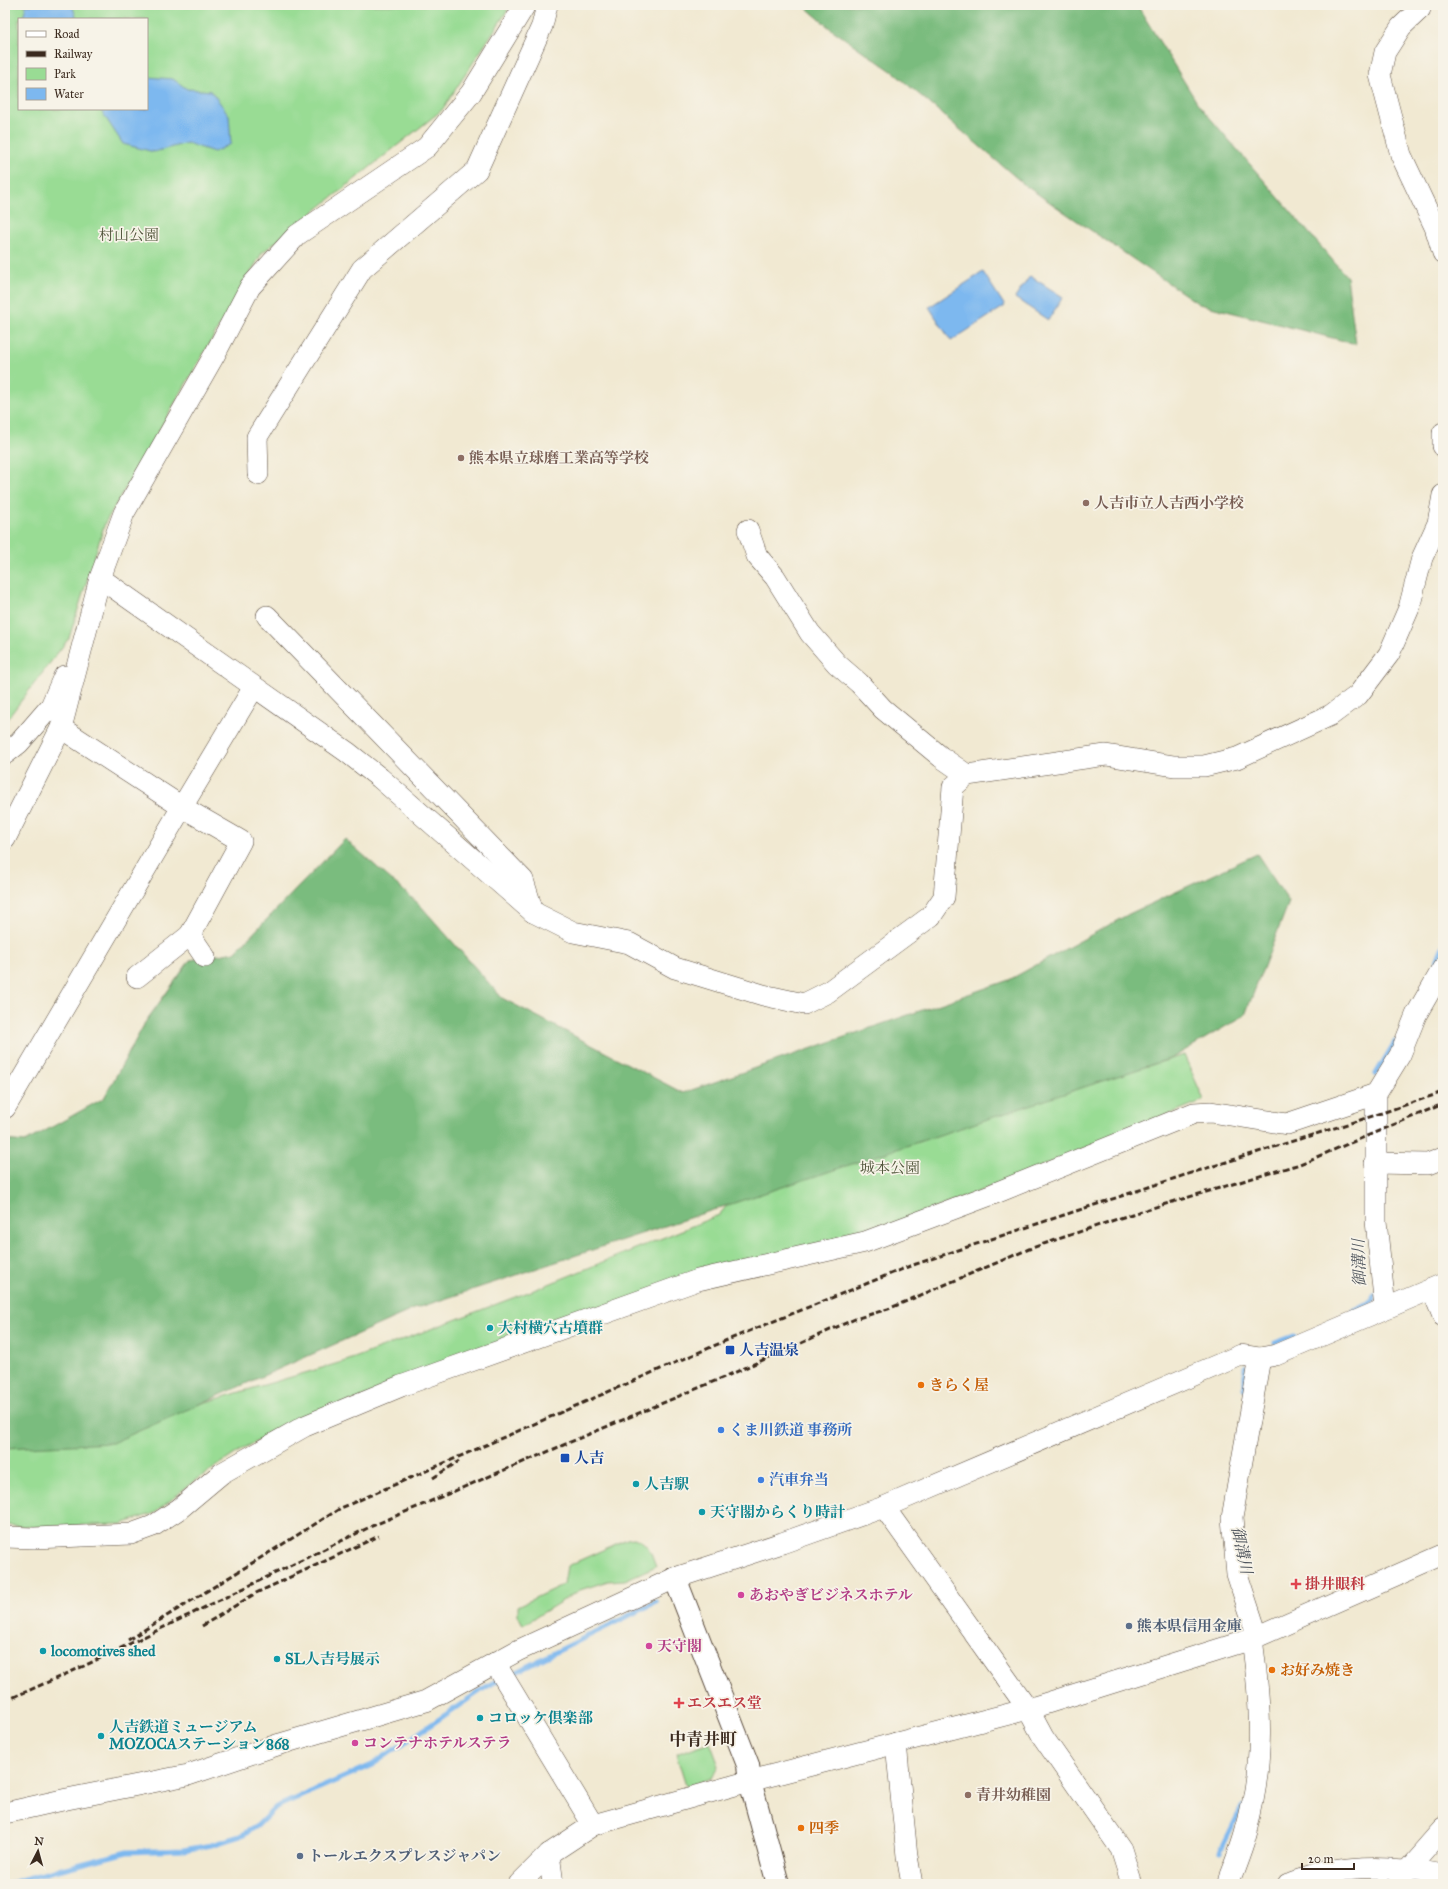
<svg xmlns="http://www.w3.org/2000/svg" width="1448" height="1889" viewBox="0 0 1448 1889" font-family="'IM FELL Great Primer','Noto Serif JP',serif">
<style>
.green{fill:#99dc94;stroke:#6a8359;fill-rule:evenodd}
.forest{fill:#7abc7e;stroke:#5a734e}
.water{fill:#7db8ef;stroke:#5c7186}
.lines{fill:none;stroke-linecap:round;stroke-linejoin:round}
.stream{stroke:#7db8ef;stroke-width:5}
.minor-casing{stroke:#564739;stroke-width:22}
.major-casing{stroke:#564739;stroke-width:24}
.minor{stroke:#fff;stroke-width:21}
.major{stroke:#fff;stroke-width:22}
.rail{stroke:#3b2a1e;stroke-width:3;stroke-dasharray:6 3;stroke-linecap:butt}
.education-dot{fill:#8d6e63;stroke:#f7f3e8;stroke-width:1.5}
.culture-dot{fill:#0f9aa8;stroke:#f7f3e8;stroke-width:1.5}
.transit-dot{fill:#1a4fb4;stroke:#f7f3e8;stroke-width:1.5}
.food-dot{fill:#e8710a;stroke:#f7f3e8;stroke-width:1.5}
.shop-dot{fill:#3f7fe0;stroke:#f7f3e8;stroke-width:1.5}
.health-dot{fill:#e0444e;stroke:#f7f3e8;stroke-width:1.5}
.hotel-dot{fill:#d1479c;stroke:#f7f3e8;stroke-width:1.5}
.service-dot{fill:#5c6f8a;stroke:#f7f3e8;stroke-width:1.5}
.labels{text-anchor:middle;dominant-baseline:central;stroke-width:3.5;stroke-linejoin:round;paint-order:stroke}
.park-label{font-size:15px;fill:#52563c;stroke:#f7f3e8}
.education-label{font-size:15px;font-weight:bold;fill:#785e54;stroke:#f7f3e8;text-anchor:start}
.culture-label{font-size:15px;font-weight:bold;fill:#0d838f;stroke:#f7f3e8;text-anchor:start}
.transit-label{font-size:15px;font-weight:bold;fill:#164399;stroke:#f7f3e8;text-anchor:start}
.food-label{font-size:15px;font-weight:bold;fill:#c56008;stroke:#f7f3e8;text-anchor:start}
.shop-label{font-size:15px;font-weight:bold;fill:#366cbe;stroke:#f7f3e8;text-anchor:start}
.health-label{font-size:15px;font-weight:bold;fill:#be3a42;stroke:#f7f3e8;text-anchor:start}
.hotel-label{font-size:15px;font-weight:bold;fill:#b23c85;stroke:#f7f3e8;text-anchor:start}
.service-label{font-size:15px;font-weight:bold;fill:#4e5e75;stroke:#f7f3e8;text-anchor:start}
.water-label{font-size:16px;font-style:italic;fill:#4f555d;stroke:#f7f3e8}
.quarter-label{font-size:17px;font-weight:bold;fill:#3b2a1e;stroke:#f7f3e8}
</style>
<rect width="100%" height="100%" fill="#f7f3e8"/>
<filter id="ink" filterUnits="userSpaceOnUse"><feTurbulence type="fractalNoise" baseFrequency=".025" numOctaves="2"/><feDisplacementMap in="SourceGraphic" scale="8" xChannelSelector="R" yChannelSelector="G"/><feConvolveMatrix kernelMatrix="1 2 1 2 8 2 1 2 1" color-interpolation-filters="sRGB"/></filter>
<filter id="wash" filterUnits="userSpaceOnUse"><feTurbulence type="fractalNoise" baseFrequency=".012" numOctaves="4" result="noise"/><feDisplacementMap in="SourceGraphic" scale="16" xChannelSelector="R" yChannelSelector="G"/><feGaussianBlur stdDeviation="0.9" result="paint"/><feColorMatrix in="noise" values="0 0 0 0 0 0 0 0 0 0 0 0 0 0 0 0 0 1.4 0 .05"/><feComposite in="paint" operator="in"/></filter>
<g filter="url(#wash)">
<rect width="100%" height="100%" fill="#f1e9d2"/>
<g class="green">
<path d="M5,5H511L442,110L262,253L105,523L69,638L5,722ZM19,19H147V109H19Z"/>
<path d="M1184,1055L1204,1100L993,1186L897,1223L321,1411L244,1448L189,1485L155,1513L121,1524L30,1527L5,1525V1447L135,1423L349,1360L539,1288L719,1215L742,1187L971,1120Z"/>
<path d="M634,1538C650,1544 650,1551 656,1566L625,1580L608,1581L580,1590L523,1625L518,1615V1606L564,1584L567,1566L627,1539Z"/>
<path d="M710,1742L719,1766L712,1778L686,1786L676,1754Z"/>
</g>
<g class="forest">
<path d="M803,5H1137L1198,104L1347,277L1356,344L1199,304L1026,186L893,72L831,29Z"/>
<path d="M345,839L420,905L502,998L683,1093L1009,980L1129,914L1257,854L1289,902L1245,1015L1172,1058L414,1309L112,1443L5,1448V1140L25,1142L104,1098L146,1021L190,960L235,952Z"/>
</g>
<g class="water">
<path d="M26,5H72L77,19H23Z"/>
<path d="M147,77L173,79L187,89L211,91L229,115L231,144L214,152L187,143L154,152L123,144L100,109H147Z"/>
<path d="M983,272L1005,306L951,341L929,307Z"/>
<path d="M1030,276L1063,297L1048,320L1015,298Z"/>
</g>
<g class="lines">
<g class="stream">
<path d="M1436,964L1443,946"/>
<path d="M1376,1074L1395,1042"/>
<path d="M1353,1311L1374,1300V1294"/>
<path d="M1275,1343L1294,1336"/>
<path d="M1245,1389V1366"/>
<path d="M508,1676L656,1602"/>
<path d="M1220,1852L1242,1807"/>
<path d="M10,1884L20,1880L127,1852L183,1850L211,1845L240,1836L257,1826L276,1807L372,1765L489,1685L499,1680"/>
</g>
</g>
</g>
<g filter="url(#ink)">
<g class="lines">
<g class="minor-casing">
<g id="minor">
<path d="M1421,5L1420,9L1401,27L1385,52L1380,75L1401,155L1435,227L1443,253"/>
<path d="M1443,433V446"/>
<path d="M258,474L257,437L362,269L477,170L542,26L547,5"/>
<path d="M748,530L757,556L775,577L810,633L837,664L859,683L883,709L941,757L967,775"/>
<path d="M100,578L347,752L380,778L533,912L573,932L629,943L675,968L763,995L804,1004L828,992L931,916L944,897L953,787L967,775L1106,755L1174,766H1204L1237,758L1331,715L1358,695L1389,654L1409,608L1422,558L1438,523L1443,495"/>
<path d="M267,616L523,880L533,912"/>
<path d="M61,728L182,807L241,841L190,935L205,957"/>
<path d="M5,754L19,743L51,706L64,676"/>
<path d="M5,839L61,728L100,578L124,513L215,354L250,287L297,235L427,147L471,93L525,5"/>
<path d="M137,977L190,935"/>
<path d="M5,1108L182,807L254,687"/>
<path d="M1375,1163L1428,1164L1443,1158"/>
<path d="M1432,1289L1443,1316"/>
<path d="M1385,1308L1376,1221V1094L1400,1055L1416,1015L1443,968"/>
<path d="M884,1507L1028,1709L1043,1737L1121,1849L1132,1884"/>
<path d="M5,1537L34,1538L131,1534L153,1526L179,1509L222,1473L305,1426L401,1386L698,1280L865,1242L993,1194L1194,1113L1211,1112L1287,1124L1376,1094"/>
<path d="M1257,1635L1237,1574L1232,1518L1260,1358"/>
<path d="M495,1663L593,1825"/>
<path d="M896,1743L907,1856L912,1884"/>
<path d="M5,1813L67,1799L188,1775L280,1744L426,1701L517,1651L675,1578L782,1543L884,1507L1241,1355L1260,1358L1276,1355L1443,1284"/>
<path d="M549,1854L553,1884"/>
<path d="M519,1884L549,1854L593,1825L750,1781L1028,1709L1252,1639L1443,1555"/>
<path d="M1228,1884L1229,1879C1235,1863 1242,1846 1246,1830C1265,1764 1261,1705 1252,1639"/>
<path d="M1288,1884C1300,1880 1311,1875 1323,1873C1363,1864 1403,1867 1443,1874"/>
<path d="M1398,1884L1408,1868L1443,1828"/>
</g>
</g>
<g class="major-casing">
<path id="major" d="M675,1578L748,1765L750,1781L778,1884"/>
</g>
<use href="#minor" class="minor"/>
<use href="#major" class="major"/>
<g class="rail">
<path d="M433,1478L459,1461"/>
<path d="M202,1626L256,1593L379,1536"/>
<path d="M128,1640L341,1508L725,1341L910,1266L1185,1175L1376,1115L1443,1092"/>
<path d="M5,1701L84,1666L372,1526L729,1375L855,1319L888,1309L1029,1249L1132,1214L1300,1164L1443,1104"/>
</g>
</g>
</g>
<g class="education-dot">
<circle cx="461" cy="458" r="4"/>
<circle cx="1086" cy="503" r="4"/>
<circle cx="968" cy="1795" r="4"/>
</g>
<g class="culture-dot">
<circle cx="490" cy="1328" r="4"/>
<circle cx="636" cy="1484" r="4"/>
<circle cx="702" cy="1512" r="4"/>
<circle cx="43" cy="1651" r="4"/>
<circle cx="277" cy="1659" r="4"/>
<circle cx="480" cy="1718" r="4"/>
<circle cx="101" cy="1736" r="4"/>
</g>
<g class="transit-dot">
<rect x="725" y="1345" width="10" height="10" rx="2"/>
<rect x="560" y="1453" width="10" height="10" rx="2"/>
</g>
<g class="food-dot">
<circle cx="921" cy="1385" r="4"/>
<circle cx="1272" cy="1670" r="4"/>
<circle cx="801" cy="1828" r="4"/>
</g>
<g class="shop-dot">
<circle cx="721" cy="1430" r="4"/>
<circle cx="761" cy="1480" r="4"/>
</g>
<g class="health-dot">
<path d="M1294 1578h4v4h4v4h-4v4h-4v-4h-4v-4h4z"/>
<path d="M677 1697h4v4h4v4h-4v4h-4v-4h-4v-4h4z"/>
</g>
<g class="hotel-dot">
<circle cx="741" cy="1595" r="4"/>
<circle cx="649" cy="1646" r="4"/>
<circle cx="355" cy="1743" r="4"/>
</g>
<g class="service-dot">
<circle cx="1129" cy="1626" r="4"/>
<circle cx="300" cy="1856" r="4"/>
</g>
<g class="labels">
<g class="park-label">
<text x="129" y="235">村山公園</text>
<text x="890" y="1168">城本公園</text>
</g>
<g class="education-label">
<text x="469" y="458">熊本県立球磨工業高等学校</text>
<text x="1094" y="503">人吉市立人吉西小学校</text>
<text x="976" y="1795">青井幼稚園</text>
</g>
<g class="culture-label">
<text x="498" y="1328">大村横穴古墳群</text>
<text x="644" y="1484">人吉駅</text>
<text x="710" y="1512">天守閣からくり時計</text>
<text x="51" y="1651">locomotives shed</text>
<text x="285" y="1659">SL人吉号展示</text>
<text x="488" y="1718">コロッケ倶楽部</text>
<text x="109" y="1727">人吉鉄道ミュージアム<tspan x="109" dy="17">MOZOCAステーション868</tspan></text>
</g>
<g class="transit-label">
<text x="739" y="1350">人吉温泉</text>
<text x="574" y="1458">人吉</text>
</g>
<g class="food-label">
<text x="929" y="1385">きらく屋</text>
<text x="1280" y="1670">お好み焼き</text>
<text x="809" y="1828">四季</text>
</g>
<g class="shop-label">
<text x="729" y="1430">くま川鉄道 事務所</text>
<text x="769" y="1480">汽車弁当</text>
</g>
<g class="health-label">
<text x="1305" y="1584">掛井眼科</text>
<text x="687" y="1703">エスエス堂</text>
</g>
<g class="hotel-label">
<text x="749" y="1595">あおやぎビジネスホテル</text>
<text x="657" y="1646">天守閣</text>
<text x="363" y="1743">コンテナホテルステラ</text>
</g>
<g class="service-label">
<text x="1137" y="1626">熊本県信用金庫</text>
<text x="308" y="1856">トールエクスプレスジャパン</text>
</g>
<g class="water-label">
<text transform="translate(1359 1263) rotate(-92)">御溝川</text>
<text transform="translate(1242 1550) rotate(78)">御溝川</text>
</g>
<g class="quarter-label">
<text x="703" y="1739">中青井町</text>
</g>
</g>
<rect width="1448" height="1889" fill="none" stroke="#f7f3e8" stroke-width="20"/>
<rect x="18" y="18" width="130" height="92" fill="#f7f3e8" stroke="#aca397"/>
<rect x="26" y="31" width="20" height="6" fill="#ffffff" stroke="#aca397"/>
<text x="54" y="38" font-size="12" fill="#3b2a1e">Road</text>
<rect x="26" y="51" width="20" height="6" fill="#3b2a1e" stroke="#aca397"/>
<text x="54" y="58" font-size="12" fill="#3b2a1e">Railway</text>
<rect x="26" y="68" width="20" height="12" fill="#99dc94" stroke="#aca397"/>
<text x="54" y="78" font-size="12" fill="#3b2a1e">Park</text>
<rect x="26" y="88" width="20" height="12" fill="#7db8ef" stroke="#aca397"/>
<text x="54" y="98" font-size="12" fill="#3b2a1e">Water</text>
<g transform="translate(38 1851) rotate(6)" stroke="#f7f3e8" stroke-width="3" paint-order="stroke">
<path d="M0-3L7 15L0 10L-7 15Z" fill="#3b2a1e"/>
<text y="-6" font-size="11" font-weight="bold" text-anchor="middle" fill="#3b2a1e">N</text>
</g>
<path d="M1302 1863v6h52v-6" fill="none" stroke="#3b2a1e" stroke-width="2"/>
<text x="1308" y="1863" font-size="12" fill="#3b2a1e" stroke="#f7f3e8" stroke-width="3" paint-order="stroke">20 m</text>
</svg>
